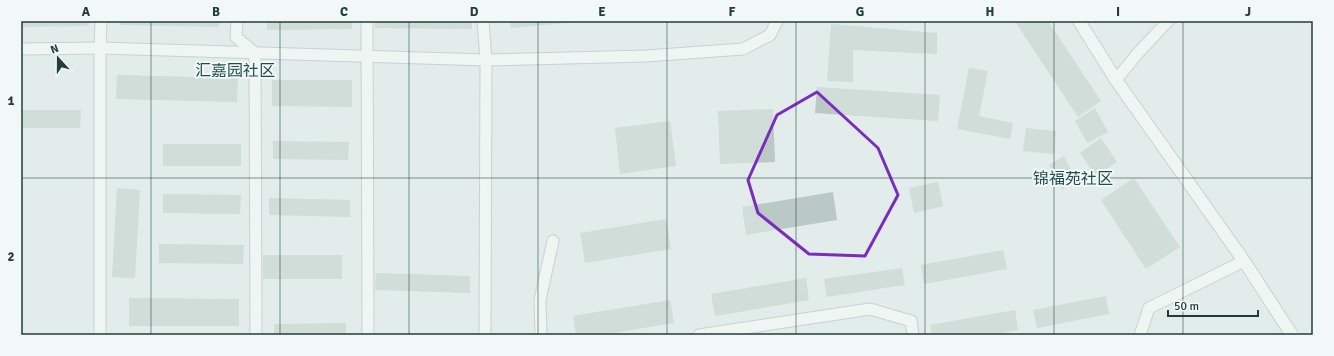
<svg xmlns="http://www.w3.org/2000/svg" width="1334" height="356" viewBox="0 0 1334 356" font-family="Signika,'Noto Sans SC',sans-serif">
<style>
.building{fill:#bac9c6}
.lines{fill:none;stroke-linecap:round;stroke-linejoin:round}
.street-casing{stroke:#a5b4b2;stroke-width:13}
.secondary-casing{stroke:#a0b7b4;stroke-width:14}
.street{stroke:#fff;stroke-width:11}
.secondary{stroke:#fff;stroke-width:12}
.marked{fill:none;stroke:#7b2cbf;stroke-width:3;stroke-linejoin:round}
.grid{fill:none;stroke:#223c3b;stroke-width:1;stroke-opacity:0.55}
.labels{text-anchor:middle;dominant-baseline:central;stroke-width:4;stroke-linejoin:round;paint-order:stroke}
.neighbourhood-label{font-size:16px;fill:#1f4e4d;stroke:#f2f8f7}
.neatline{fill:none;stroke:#223c3b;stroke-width:1.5}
.grid-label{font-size:13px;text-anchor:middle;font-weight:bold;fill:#223c3b}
</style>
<rect width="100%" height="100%" fill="#e2ecea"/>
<g class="building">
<path d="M21,21H89V26L21,27Z"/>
<path d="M120,21H219V27L120,25Z"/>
<path d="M267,21H352V29L267,30Z"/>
<path d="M375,21H472V29L375,28Z"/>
<path d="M510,21H576V22L511,28Z"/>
<path d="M1018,21H1048L1101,101L1078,117L1016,23Z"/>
<path d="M831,24L937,33V54L853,50V82L827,81Z"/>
<path d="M969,68L988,71L979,116L1013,123L1010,139L957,129Z"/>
<path d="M117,75L238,78L237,102L116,99Z"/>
<path d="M272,80H352V107L272,106Z"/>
<path d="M817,87L940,95L938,121L815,113Z"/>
<path d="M1095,108L1108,132L1087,143L1075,121Z"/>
<path d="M773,109L775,162L720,164L718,111Z"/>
<path d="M21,110H81L80,128H21Z"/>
<path d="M670,121L676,166L620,174L615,128Z"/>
<path d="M1026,128L1056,131L1054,154L1023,151Z"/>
<path d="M1101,138L1117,162L1096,176L1080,153Z"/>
<path d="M273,141L349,142L348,160L273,159Z"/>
<rect x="163" y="144" width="78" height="22"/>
<path d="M1064,156L1077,181L1062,189L1049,165Z"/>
<path d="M1134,178L1180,247L1146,269L1101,200Z"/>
<path d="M938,182L943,206L914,213L909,188Z"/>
<path d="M117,188L140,190L135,278L112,277Z"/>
<path d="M833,192L837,220L746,235L742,207Z"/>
<path d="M163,194L241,195L240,214L163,213Z"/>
<path d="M269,198L350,200V217L269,215Z"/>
<path d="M666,219L671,249L585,263L580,233Z"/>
<path d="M159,244L244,245L243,264L159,263Z"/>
<path d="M1003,250L1007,269L924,284L921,265Z"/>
<rect x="263" y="255" width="79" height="24"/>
<path d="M902,268L905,285L827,297L824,279Z"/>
<path d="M376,273L470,276V293L375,290Z"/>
<path d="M806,278L809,300L715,316L711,294Z"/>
<path d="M1106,296L1109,314L1037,328L1033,310Z"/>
<path d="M129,298L239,299V326H129Z"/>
<path d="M670,300L674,323L600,335H576L573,316Z"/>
<path d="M1015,310L1018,330L991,335H932L930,325Z"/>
<path d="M346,323V335H274V324Z"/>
</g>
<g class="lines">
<g class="street-casing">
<g id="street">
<path d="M237,21L236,37L255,53L256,335"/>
<path d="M367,21L368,335"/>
<path d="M483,21L486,60L485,335"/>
<path d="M21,49L100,48L486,60L646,56L743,49L770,35L777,21"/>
<path d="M1116,80L1138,53L1168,21"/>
<path d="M100,335V48L101,21"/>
<path d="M541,335L540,300L553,241"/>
<path d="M699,335L870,309L911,321L913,335"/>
<path d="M1140,335L1149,308L1244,261"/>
</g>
</g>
<g class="secondary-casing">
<path id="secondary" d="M1079,21L1116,80L1244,261L1292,335"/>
</g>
<use href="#street" class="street"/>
<use href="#secondary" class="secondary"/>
</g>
<path d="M0 0H1334V356H0ZM817,92L878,148L898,195L865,256L809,254L758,213L748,180L777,115Z" fill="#e2ecea" fill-opacity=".55" fill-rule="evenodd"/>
<path class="marked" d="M817,92L878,148L898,195L865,256L809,254L758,213L748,180L777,115Z"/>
<path class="grid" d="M151,21V335M280,21V335M409,21V335M538,21V335M667,21V335M796,21V335M925,21V335M1054,21V335M1183,21V335M21,178H1313"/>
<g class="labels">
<g class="neighbourhood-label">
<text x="235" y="71">汇嘉园社区</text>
<text x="1073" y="179">锦福苑社区</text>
</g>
</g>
<rect width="1334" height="356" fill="none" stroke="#f2f8f7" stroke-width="44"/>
<g transform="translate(58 58) rotate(339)" stroke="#f2f8f7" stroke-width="3" paint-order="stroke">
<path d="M0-3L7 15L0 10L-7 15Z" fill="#223c3b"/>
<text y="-6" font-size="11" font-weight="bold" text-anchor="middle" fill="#223c3b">N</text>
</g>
<path d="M1168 310v6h90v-6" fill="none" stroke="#223c3b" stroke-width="2"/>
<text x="1174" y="310" font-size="12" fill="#223c3b" stroke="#f2f8f7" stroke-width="3" paint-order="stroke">50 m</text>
<rect x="22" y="22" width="1290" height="312" class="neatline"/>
<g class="grid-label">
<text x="86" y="16">A</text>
<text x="216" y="16">B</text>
<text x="344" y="16">C</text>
<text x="474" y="16">D</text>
<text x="602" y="16">E</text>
<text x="732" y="16">F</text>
<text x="860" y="16">G</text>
<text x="990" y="16">H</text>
<text x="1118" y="16">I</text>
<text x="1248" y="16">J</text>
<text x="11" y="105">1</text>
<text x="11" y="261">2</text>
</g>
</svg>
